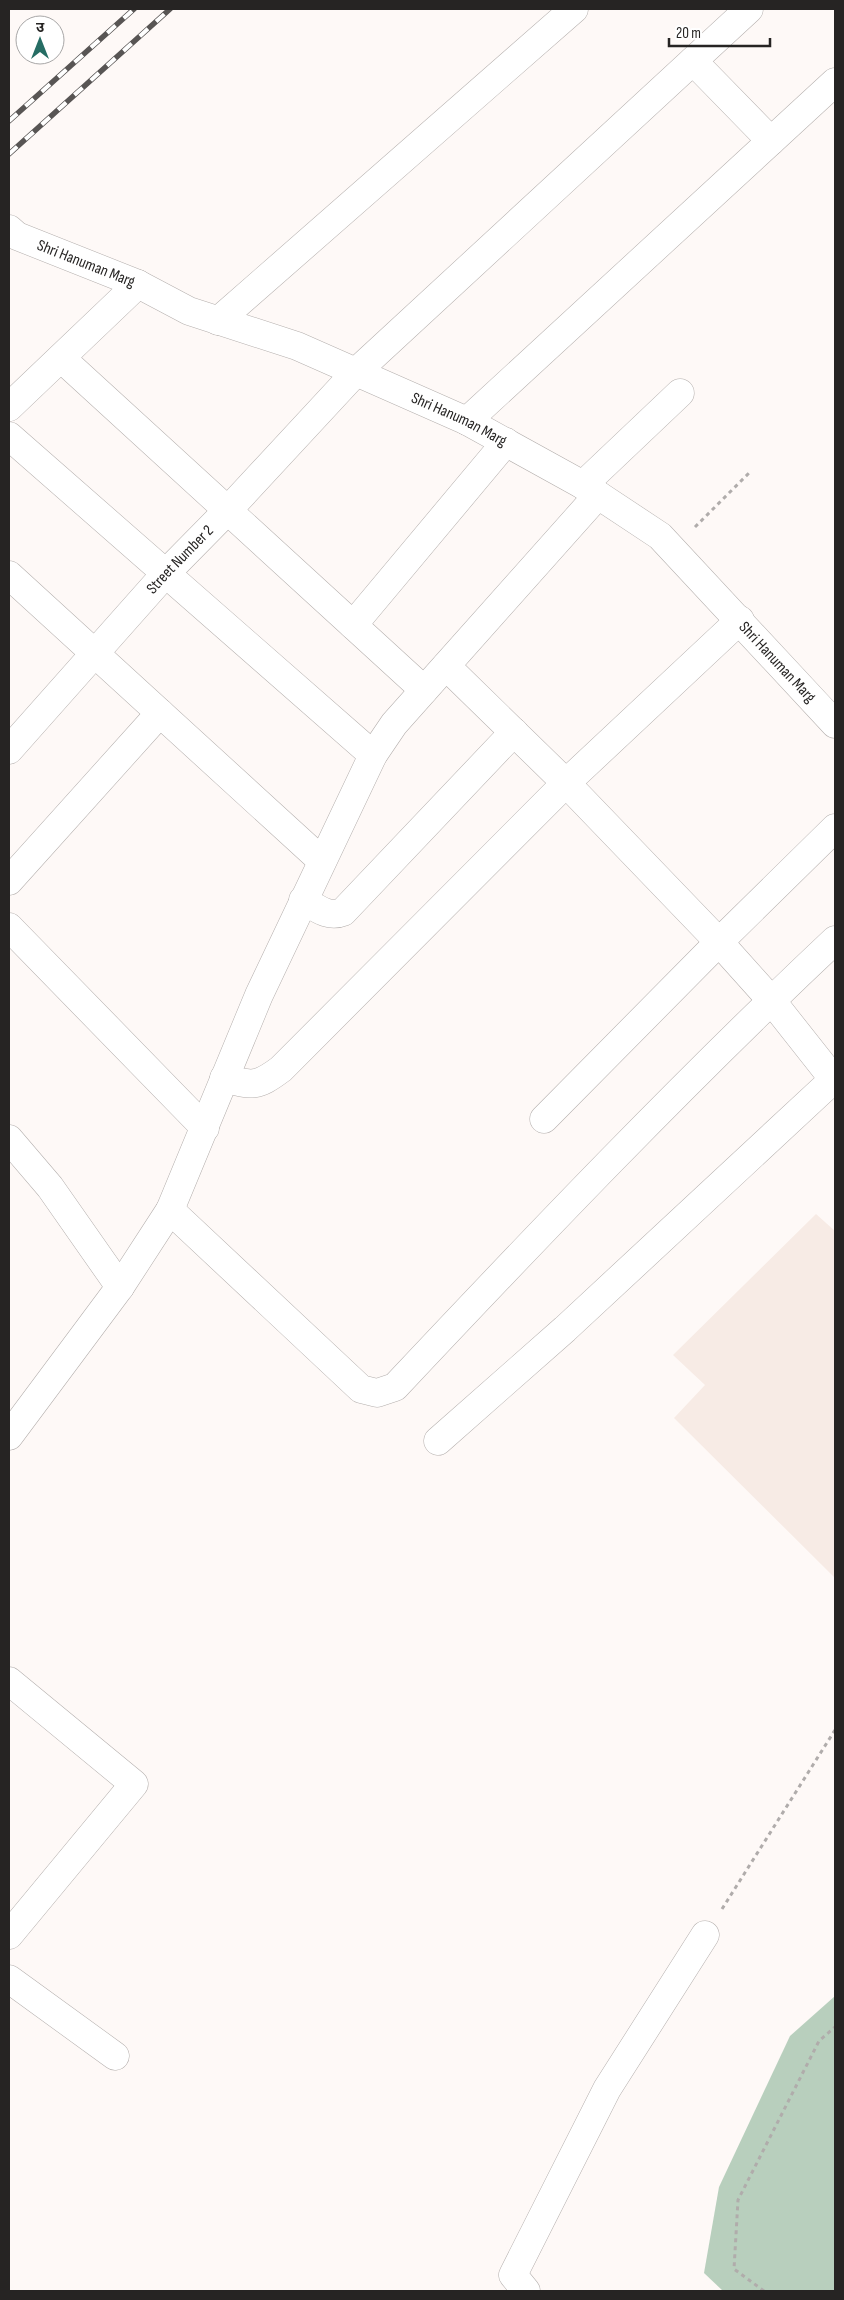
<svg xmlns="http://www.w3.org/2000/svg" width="844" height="2300" viewBox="0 0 844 2300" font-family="'Sofia Sans Condensed','Noto Sans Devanagari',sans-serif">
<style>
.built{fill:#f7ebe5}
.green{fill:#b8cfbd}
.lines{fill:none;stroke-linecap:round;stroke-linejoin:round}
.minor-casing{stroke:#b4afad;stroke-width:29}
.path{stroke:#b0acab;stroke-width:3;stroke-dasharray:4 4;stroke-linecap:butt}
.minor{stroke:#fff;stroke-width:28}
.rail-casing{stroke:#585554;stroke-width:5.5}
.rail{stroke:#fff;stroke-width:4;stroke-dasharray:11;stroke-linecap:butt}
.labels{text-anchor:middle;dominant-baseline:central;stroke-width:4;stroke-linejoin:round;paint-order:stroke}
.street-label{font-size:16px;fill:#262423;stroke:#fff}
</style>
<rect width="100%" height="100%" fill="#fef9f7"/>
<path class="built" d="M816,1214L835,1231V1578L674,1418L705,1385L673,1355Z"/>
<path class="green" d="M835,1996V2291H723L704,2273L719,2187L790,2036Z"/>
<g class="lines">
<g class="minor-casing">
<g id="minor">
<path d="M693,61L771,141L835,82"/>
<path id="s1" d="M9,229L17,236L138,284L189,311L297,346L467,421L583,485L660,536L835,724"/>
<path d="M218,321L574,9"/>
<path d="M61,358L424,690"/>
<path d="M9,407L138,284"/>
<path d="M467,421L771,141"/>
<path d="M9,436L373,755"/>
<path d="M583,485L680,393"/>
<path d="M9,575L322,861"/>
<path d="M353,625L506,442"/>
<path d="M446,666L566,783L719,942L771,1000L835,1081"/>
<path id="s2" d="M9,750L166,573L228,510L356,372L749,9"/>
<path d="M9,881L160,713"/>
<path d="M303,900C317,908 328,918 343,912L514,732"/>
<path d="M9,927L205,1128"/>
<path d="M224,1078C252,1086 257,1087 281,1069L566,783L740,620"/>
<path d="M544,1119L719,942L835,828"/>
<path d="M9,1139L50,1187L120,1287"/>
<path d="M170,1210L361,1389L377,1393L395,1387C538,1235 683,1083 835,940"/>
<path d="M9,1436L120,1287L170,1210L259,995L373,755L394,724L598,495"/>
<path d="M438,1441L565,1329L834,1079"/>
<path d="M9,1681L134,1784L9,1935"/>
<path d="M9,1979L115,2056"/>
<path d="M526,2291L513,2275L607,2089L705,1935"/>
</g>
</g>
<g class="path">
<path d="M695,527L751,471"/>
<path d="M722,1909L835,1730"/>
<path d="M764,2291L734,2269L738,2200L819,2041L835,2027"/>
</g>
<use href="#minor" class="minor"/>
<g class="rail-casing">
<g id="rail">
<path d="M9,121L134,9"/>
<path d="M9,154L170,9"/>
</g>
</g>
<use href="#rail" class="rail"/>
</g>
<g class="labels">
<g class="street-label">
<text stroke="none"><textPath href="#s1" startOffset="85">Shri Hanuman Marg</textPath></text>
<text stroke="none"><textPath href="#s1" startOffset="490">Shri Hanuman Marg</textPath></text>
<text stroke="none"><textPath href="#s2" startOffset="256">Street Number 2</textPath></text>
<text stroke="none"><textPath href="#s1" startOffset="895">Shri Hanuman Marg</textPath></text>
</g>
</g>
<rect width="844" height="2300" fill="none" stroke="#262423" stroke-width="20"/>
<g transform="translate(40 40)"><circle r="24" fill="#ffffff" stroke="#a8a7a7"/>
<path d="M0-4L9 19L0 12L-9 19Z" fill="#266d64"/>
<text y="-8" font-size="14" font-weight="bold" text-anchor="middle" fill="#262423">उ</text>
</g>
<path d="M669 38v8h101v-8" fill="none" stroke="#262423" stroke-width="2.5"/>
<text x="676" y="38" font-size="15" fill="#262423" stroke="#ffffff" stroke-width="4" paint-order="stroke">20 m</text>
</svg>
